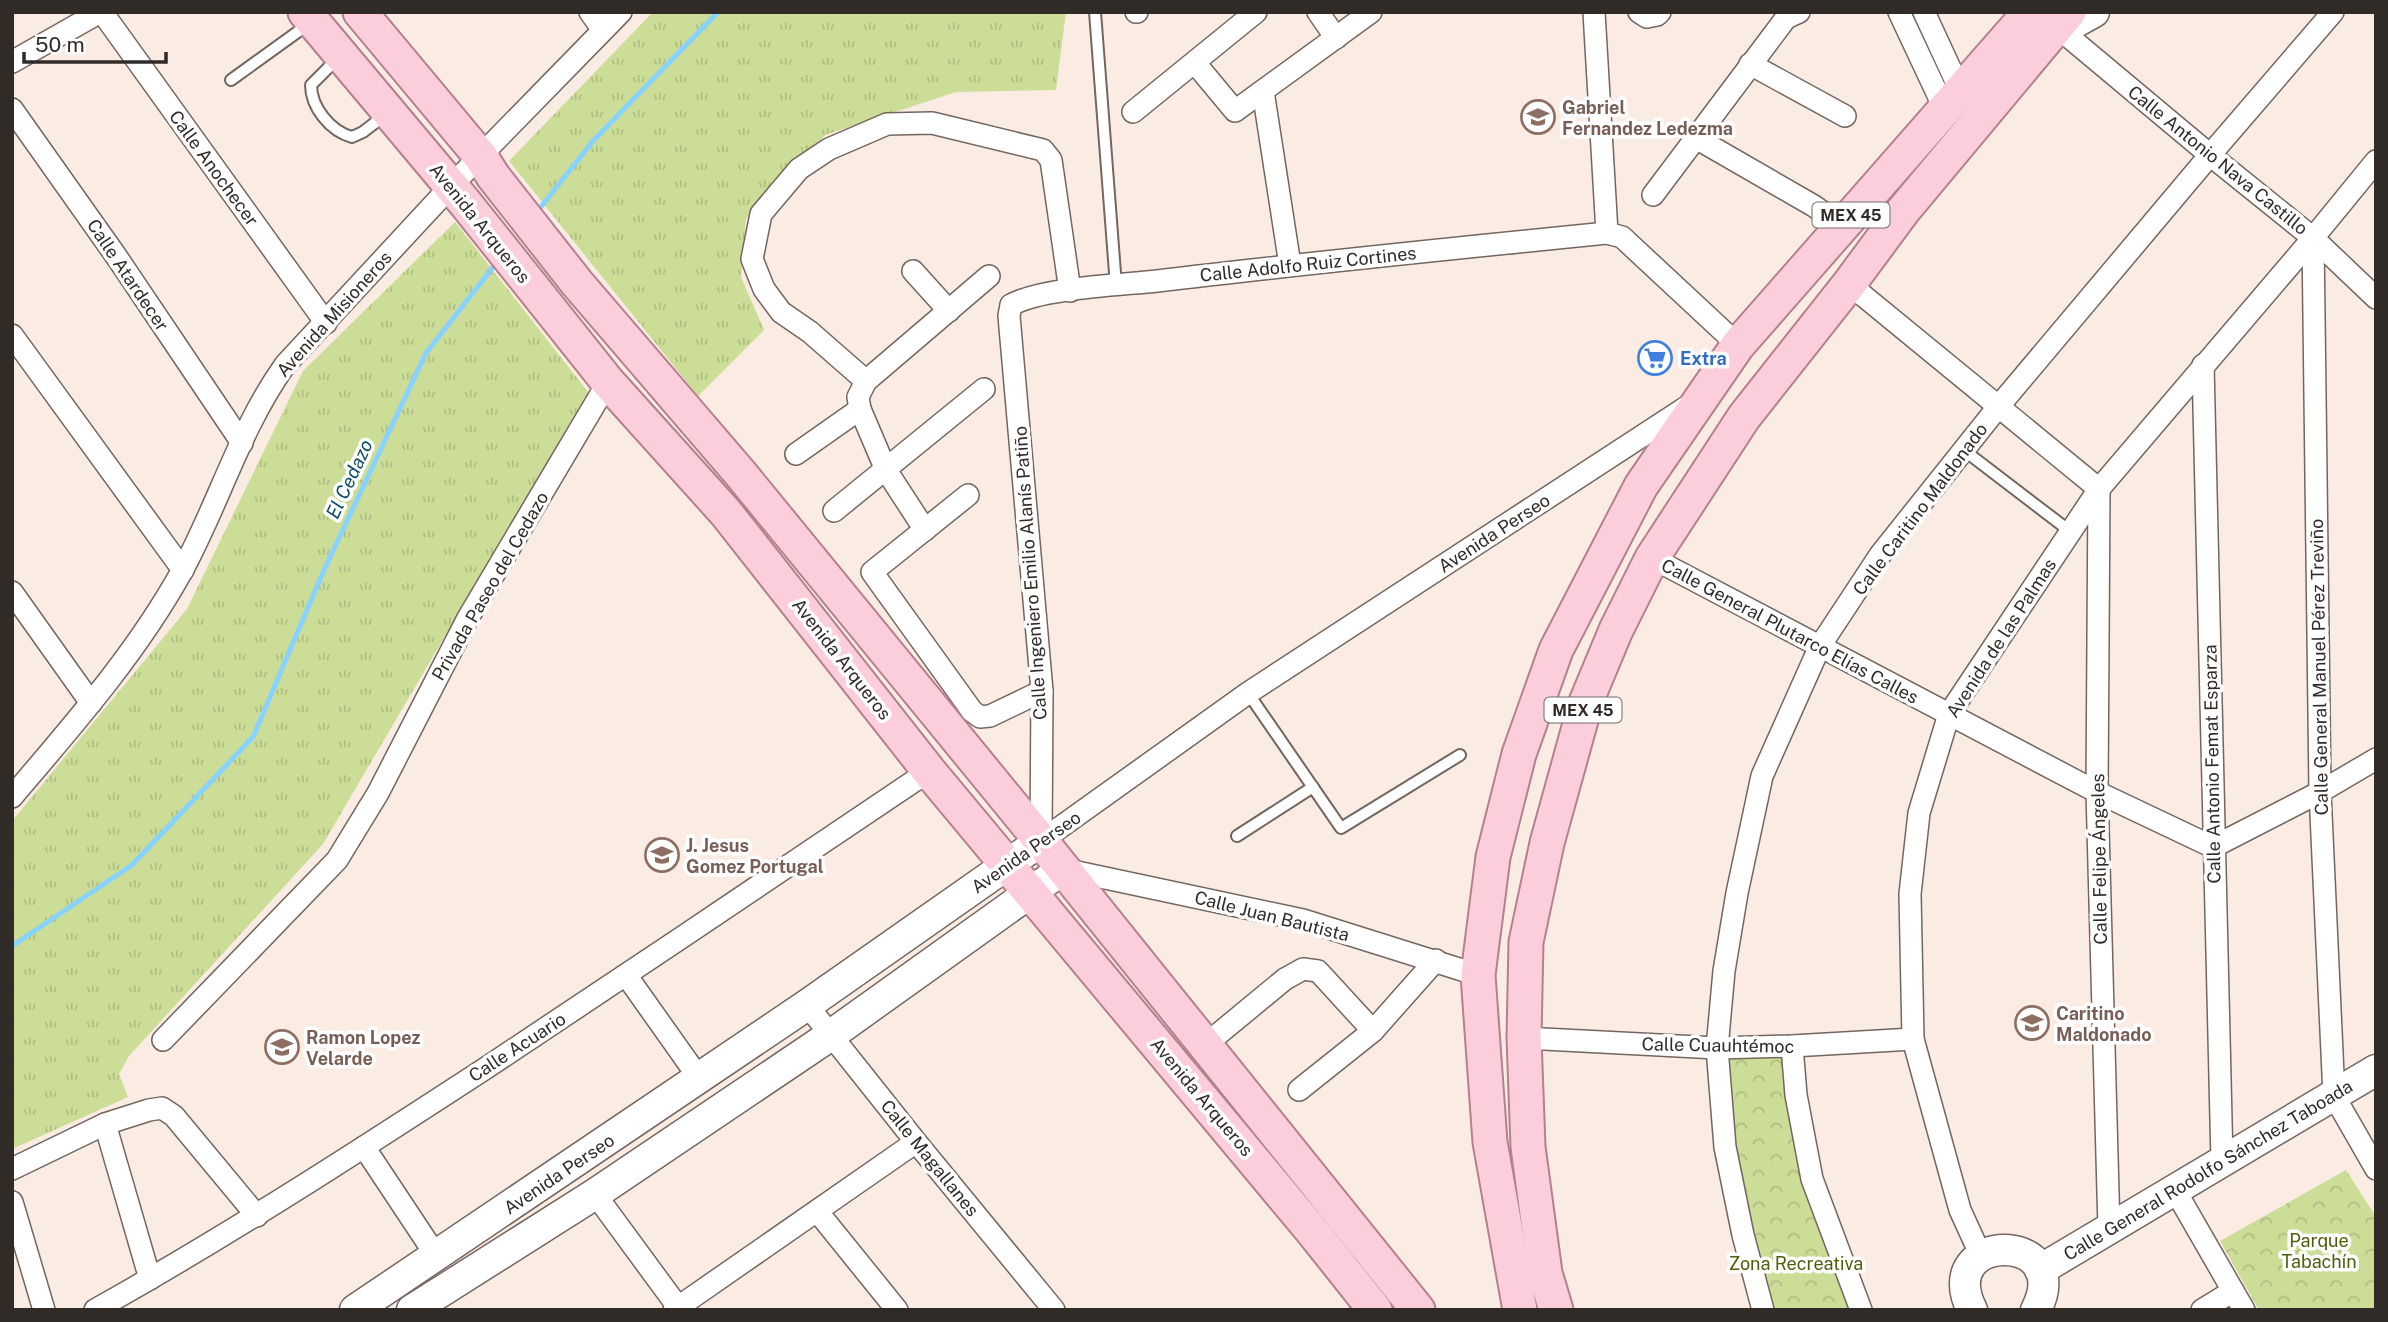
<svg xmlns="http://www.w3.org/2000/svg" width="2388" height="1322" viewBox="0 0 2388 1322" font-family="'Public Sans',sans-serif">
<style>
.grass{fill:url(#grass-tufts)}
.park{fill:url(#park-crowns)}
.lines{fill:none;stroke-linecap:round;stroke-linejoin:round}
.stream{stroke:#87d2fe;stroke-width:5}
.lane-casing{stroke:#73665f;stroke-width:14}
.street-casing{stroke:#73665f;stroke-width:24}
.secondary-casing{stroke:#73665f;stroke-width:33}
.primary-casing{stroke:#b4808d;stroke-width:37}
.lane{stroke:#fff;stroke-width:10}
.street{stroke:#fff;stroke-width:21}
.secondary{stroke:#fff;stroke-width:30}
.primary{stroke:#fccedc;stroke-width:33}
.labels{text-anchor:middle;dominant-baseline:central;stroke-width:7;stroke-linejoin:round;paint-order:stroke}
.shield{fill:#fff;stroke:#6f6b68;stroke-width:2}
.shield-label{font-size:16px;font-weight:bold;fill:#312b28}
.education-label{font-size:18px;font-weight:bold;fill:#785e54;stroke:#fff;text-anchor:start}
.street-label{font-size:18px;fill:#312b28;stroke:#fff}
.shop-label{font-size:18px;font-weight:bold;fill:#366cbe;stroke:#fff;text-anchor:start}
.park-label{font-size:18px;fill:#4f5e0e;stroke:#fff}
.water-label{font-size:19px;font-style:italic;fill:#0d4b68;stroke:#fff}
</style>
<defs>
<pattern id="grass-tufts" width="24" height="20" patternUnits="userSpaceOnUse" patternTransform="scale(1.75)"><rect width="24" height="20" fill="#cbdd97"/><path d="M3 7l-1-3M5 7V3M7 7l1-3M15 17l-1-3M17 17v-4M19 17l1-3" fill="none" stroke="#afbe82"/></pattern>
<pattern id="park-crowns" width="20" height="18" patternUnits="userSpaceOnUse" patternTransform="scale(1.75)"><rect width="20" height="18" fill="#cbdd97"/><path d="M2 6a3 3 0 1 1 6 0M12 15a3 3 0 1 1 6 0" fill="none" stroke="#afbe82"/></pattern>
</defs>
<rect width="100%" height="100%" fill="#fbece3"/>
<g class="grass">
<path d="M653,12H1066L1056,90L956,92L825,135L746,219L741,277L764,330L698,396L509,161Z"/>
<path d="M455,222L588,392L323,844L129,1056L119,1074L128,1097L12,1149V821L187,609L303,371Z"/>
</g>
<g class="park">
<path d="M1792,1046L1796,1095L1861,1310H1763L1717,1048Z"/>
<path d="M2346,1170L2376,1217V1310H2259L2220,1241Z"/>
</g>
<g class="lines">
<g class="stream">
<path d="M536,213L593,141L718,12"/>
<path d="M12,946L132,865L253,737L324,570L426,353L497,262"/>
</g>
<g class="lane-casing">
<g id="lane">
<path d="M1095,12L1116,286"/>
<path d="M339,57L311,85C311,107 330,131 352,137L363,132L385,115"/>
<path d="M231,80L310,23"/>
<path d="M1965,451L2071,532"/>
<path d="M1248,693L1341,828L1460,755"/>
<path d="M1237,836L1313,787"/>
</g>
</g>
<g class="street-casing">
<g id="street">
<path d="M102,12L326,323"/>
<path d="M590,12L603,30"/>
<path d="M1136,12H1137"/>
<path d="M1318,12L1336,38"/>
<path d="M1594,12L1607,233"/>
<path d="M1639,12L1647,17L1657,15L1660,12"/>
<path d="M1899,12L1945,110"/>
<path d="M1924,12L1961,92"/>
<path d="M2057,27L2210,155L2313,238L2376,298"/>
<path d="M12,62L100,12"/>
<path d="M1195,63L1235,111L1371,12"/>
<path d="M1750,64L1845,116"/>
<path d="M1263,91L1290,265"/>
<path d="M12,109L116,256L242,443"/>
<path d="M1133,112L1256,12"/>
<path d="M1696,138L1814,206L1842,226"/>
<path d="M1653,195L1786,18L1799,12"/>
<path d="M2313,238L2320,792L2334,1096L2376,1169"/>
<path d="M913,271L949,311"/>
<path d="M1849,284L2099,489L2097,792L2109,1229"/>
<path d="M12,335L183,570"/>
<path d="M2203,365L2222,1162"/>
<path d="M866,381L810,332L781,312L764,289L752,259L761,214L799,169L829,149L887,124L932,123L1043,150L1051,160L1070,291"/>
<path d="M796,454L860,409"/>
<path d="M968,495L872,572L972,711L980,717L990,716L1042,691"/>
<path d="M834,511L984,389"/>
<path d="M925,530L886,470L860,409L858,397L866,381L989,276"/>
<path d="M1652,558L2097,792L2213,847L2320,792L2376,759"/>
<path d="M12,592L91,703"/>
<path d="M12,797C73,725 136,654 182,571C219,503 240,428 285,365L451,186L621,12"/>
<path d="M1041,841L1042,691L1009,316L1011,305C1041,288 1120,285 1157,281C1307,263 1457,248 1607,233L1622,237L1738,345"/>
<path d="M1041,841L1248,693L1688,406"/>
<path d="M1063,869L1303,920L1478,975"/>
<path d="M626,975L699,1078"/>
<path d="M807,1005L916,1142L1054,1310"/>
<path d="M1524,1038L1717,1048L1792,1046L1913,1039"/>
<path d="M163,1040L337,860L378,793L468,618L608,382"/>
<path d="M1205,1045L1285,979L1303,969L1318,971L1373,1031"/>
<path d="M1792,1046L1796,1095L1812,1179L1861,1310"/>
<path d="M1299,1090L1373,1031L1436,960"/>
<path d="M105,1124L150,1279"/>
<path d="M364,1147L437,1257"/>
<path d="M12,1169L105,1124L149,1110L162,1108L174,1116L257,1216"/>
<path d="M2175,1190L2244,1310"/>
<path d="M595,1194L678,1307"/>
<path d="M12,1202L44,1310"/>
<path d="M817,1211L897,1310"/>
<path d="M1981,1256L1960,1210L1913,1039L1910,894L1919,813L1949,714L2099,489L2313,238L2376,161"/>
<path d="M95,1310C229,1235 357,1152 486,1068C634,970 782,870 929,771"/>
<path d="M674,1310L916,1142"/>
<path d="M1763,1310L1743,1235L1725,1147L1717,1048L1724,971L1737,893L1762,776L1820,646L1880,555L1998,407L2210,155L2333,12"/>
<path d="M2202,1310L2233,1291"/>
</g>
</g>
<g class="secondary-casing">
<g id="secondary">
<path d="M2061,22H2076L2094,12"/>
<path d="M2040,1270L2376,1070"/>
<path d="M355,1310L807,1005L1041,841"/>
<path d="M412,1310L595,1194L831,1035L1063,869"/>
<path d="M1972,1310C1932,1230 2077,1230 2036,1310"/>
</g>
</g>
<g class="primary-casing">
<g id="primary">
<path d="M305,12L466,204L608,382L726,513L929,771L1313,1232L1375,1310"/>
<path d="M360,12L481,157L493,176L577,283L740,473L1041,841L1418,1310"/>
<path d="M1520,1310L1490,1142L1478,975L1493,857L1519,754L1556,650L1641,486L1738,345L2030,12"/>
<path d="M1556,1310L1545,1273L1528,1147L1524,1038L1526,942L1547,843L1586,702L1616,630L1652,558L1744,417L1849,284L1903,211L2069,12"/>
</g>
</g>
<use href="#lane" class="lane"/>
<use href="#street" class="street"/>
<use href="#secondary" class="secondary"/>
<use href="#primary" class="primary"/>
</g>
<defs>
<g id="school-ring" transform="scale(1.75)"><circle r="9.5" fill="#fff" stroke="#8d6e63" stroke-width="1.5"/><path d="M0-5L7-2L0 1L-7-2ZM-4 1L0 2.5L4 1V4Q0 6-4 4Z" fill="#8d6e63"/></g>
<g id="supermarket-ring" transform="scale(1.75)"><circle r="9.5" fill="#fff" stroke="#3f7fe0" stroke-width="1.5"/><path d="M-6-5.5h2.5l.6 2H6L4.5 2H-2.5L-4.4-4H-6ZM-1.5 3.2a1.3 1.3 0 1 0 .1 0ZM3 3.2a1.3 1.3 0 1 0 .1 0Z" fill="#3f7fe0"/></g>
</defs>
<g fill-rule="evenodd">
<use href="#school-ring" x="1538" y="117"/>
<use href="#supermarket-ring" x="1655" y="358"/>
<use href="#school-ring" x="662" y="855"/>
<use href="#school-ring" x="2032" y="1023"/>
<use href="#school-ring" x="282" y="1047"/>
</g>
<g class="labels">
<g class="shield">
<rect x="1812.5" y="202.5" width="77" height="25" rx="5"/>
<rect x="1544.5" y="697.5" width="77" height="25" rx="5"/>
</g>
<g class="shield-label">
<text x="1851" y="215">MEX 45</text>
<text x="1583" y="710">MEX 45</text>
</g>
<g class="education-label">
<text x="1562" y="107">Gabriel<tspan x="1562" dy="21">Fernandez Ledezma</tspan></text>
<text x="686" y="845">J. Jesus<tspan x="686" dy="21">Gomez Portugal</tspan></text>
<text x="2056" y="1013">Caritino<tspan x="2056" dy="21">Maldonado</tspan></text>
<text x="306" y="1037">Ramon Lopez<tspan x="306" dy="21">Velarde</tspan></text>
</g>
<g class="street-label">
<text transform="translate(2218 160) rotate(39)">Calle Antonio Nava Castillo</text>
<text transform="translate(214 168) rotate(54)">Calle Anochecer</text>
<text transform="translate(480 223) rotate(51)">Avenida Arqueros</text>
<text transform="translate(1308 264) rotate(-6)">Calle Adolfo Ruiz Cortines</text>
<text transform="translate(128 275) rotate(56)">Calle Atardecer</text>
<text transform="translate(334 314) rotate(-48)">Avenida Misioneros</text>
<text transform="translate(1920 509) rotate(-53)">Calle Caritino Maldonado</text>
<text transform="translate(1494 533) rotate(-33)">Avenida Perseo</text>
<text transform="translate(1030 573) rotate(-94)">Calle Ingeniero Emilio Alanís Patiño</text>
<text transform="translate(490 586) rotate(-60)">Privada Paseo del Cedazo</text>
<text transform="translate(1790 631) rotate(28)">Calle General Plutarco Elías Calles</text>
<text transform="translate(2001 638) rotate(-57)">Avenida de las Palmas</text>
<text transform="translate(842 659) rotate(52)">Avenida Arqueros</text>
<text transform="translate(2319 667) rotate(-91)">Calle General Manuel Pérez Treviño</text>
<text transform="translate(2212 764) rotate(-91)">Calle Antonio Femat Esparza</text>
<text transform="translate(1026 852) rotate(-35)">Avenida Perseo</text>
<text transform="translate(2099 859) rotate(-91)">Calle Felipe Ángeles</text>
<text transform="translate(1272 916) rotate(14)">Calle Juan Bautista</text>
<text transform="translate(1718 1045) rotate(1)">Calle Cuauhtémoc</text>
<text transform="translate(517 1047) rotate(-33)">Calle Acuario</text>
<text transform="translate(1202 1097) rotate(50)">Avenida Arqueros</text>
<text transform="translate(930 1158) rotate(51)">Calle Magallanes</text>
<text transform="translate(2208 1170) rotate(-31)">Calle General Rodolfo Sánchez Taboada</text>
<text transform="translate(559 1174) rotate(-34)">Avenida Perseo</text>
</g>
<g class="shop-label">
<text x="1680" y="358">Extra</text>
</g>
<g class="park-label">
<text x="2319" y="1240">Parque<tspan x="2319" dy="21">Tabachín</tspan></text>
<text x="1796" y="1263">Zona Recreativa</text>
</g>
<g class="water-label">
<text transform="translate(349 479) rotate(-65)">El Cedazo</text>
</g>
</g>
<rect width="2388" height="1322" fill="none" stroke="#312b28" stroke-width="28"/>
<path d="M24 52v10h142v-10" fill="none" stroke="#312b28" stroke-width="3.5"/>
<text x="35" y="52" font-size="21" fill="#312b28" stroke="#ffffff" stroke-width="5" paint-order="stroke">50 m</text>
</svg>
